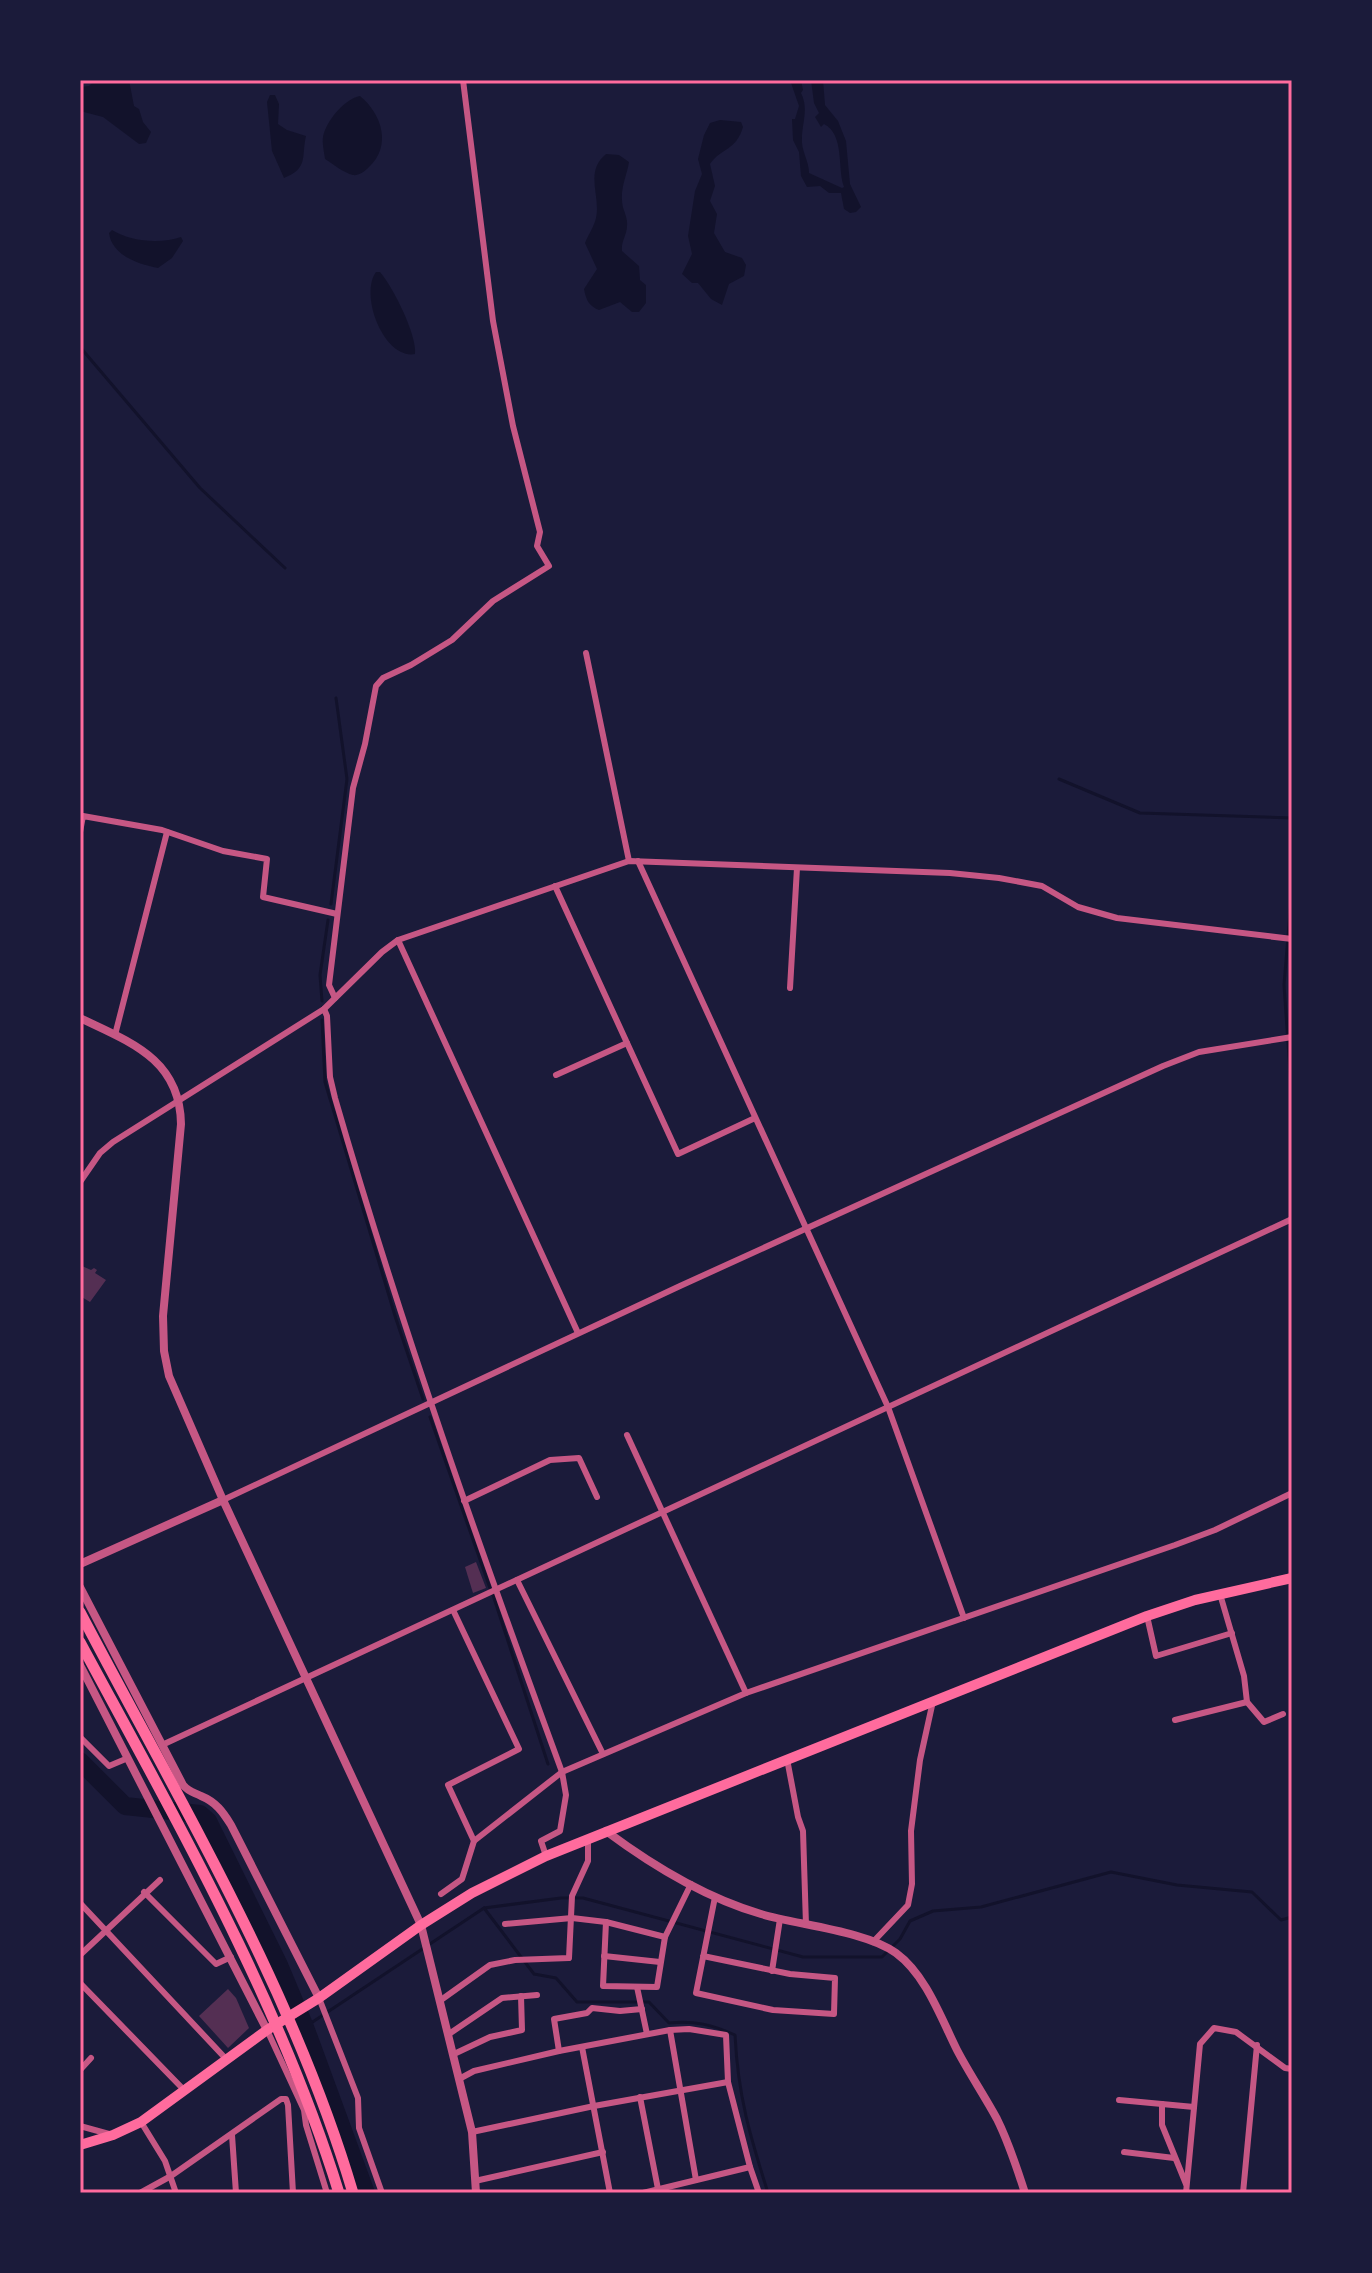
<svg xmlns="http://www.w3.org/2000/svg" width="1372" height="2273" viewBox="0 0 1372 2273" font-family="'PT Sans Narrow',sans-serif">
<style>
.water{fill:#12122b}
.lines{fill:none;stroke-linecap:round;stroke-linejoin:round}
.stream{stroke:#12122b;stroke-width:3}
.river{stroke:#12122b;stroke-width:18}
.building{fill:#542f53}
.minor{stroke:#c65784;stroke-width:6}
.tertiary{stroke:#c65784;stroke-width:8}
.primary{stroke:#ff6b9d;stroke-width:10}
.trunk{stroke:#ff6b9d;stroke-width:11}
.neatline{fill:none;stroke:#ff6b9d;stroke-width:3}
</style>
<rect width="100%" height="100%" fill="#1b1b3a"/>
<g class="water">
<path d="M95,80H129L134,106L139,109L143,122L151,132L146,143L139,144L103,117L80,111V87L89,86Z"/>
<path d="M790,80H801L803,90L801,93C809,109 802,123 802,139C801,151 809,160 809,173L842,188L844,187C837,168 845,135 824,124L821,127L815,117L819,113L814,103L811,80H823L825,105L838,121L846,141L850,184L861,207L856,212L850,213L844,209L841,193H829L820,186L807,187L801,176L799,152L793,140L792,119H795L799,106Z"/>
<path d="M270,95H275L279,104L278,124L287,130L306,136C301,157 309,168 284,178L272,151L267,102Z"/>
<path d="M360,96C382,114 392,146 369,167C365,171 359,176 353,175C344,173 333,164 325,159C324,151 321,140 324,133C329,118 345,99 360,96Z"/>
<path d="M720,120L741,122L743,127C736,151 722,147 710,164L715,186L710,201L717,214L714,233L725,252L742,258L746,265L744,276L729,284L722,305L711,299L698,283H692L682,274L692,254L688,236L695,191L702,174L698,159L704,135L710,123Z"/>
<path d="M606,154L619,155L629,162C627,175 621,186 622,200C622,210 628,216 627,226C627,235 621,241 622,251L639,266L640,280L646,285V303L639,312H632L620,302L599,310C589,306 586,300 584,289L597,269L585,243C588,235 594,227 596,218C601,196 584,172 606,154Z"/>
<path d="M112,230C131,242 161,244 181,237L183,241L172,258L158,268C137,264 112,255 109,233Z"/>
<path d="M376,272H380C393,287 417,335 415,354C384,360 359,295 376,272Z"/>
</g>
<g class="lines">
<g class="stream">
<path d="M80,347L200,488L285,568"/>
<path d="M1059,779L1140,813L1292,818"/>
<path d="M1292,888L1284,985L1292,1100"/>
<path d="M331,904L347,779L336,698"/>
<path d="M322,1001L320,975L328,920"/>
<path d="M322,1020L325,1082L396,1319L423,1399"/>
<path d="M430,1417L491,1591"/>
<path d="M493,1595L548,1764"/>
<path d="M484,1908L561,1898H583L803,1957H882L900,1939L910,1921L933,1911L981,1907L1111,1872L1177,1885L1252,1892L1281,1920L1292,1917"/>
<path d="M305,2027L484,1908L534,1974L556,1978L577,2002H649L669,2023C694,2020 713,2025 735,2035C738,2096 750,2136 768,2193"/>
</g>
<path class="river" d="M80,1761L125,1806L200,1814L208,1821L279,1965L305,2027L366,2193"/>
</g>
<g class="building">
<path d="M82,1266L91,1270L94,1268L97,1270L95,1273L106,1280L90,1302L80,1296Z"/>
<path d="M476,1562L486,1588L473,1593L465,1567Z"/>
<path d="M228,1989L236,1998L249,2028L228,2048L199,2016Z"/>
</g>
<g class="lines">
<g class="minor">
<path d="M586,653L629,861"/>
<path d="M80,832L83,816L162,830L223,851L267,859L263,897L337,914"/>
<path d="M638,861L888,1407L964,1618"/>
<path d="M555,886L678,1154L755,1118"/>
<path d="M398,940L578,1333"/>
<path d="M790,988L797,868"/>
<path d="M335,998L329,985L353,788L365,744L376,686L383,678L411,665L452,640L493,601L549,566L537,546L540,532L513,426L493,321L463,80"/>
<path d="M324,1009L327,1016L330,1077L335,1098C401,1326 480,1549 562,1772L566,1795L560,1831L541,1841L546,1856"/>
<path d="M115,1035L167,832"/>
<path d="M556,1075L627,1043"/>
<path d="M80,1182L100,1153L113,1142L324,1009L382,952L398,940L629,861L950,873L999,878L1042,886L1078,907L1117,918L1292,939"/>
<path d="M627,1435L746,1693"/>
<path d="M223,1500L680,1286L1163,1066L1199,1052L1292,1037"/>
<path d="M464,1501L550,1460L579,1458L597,1497"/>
<path d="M517,1580L603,1754"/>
<path d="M1220,1594L1244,1676L1247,1702L1264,1722L1283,1714"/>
<path d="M453,1610L519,1749L448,1785L474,1841"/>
<path d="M1147,1616L1156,1656L1232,1633"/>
<path d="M1175,1720L1247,1702"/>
<path d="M80,1737L109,1766L128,1758"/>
<path d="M162,1745L1292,1219"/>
<path d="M787,1759L798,1817L803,1831L806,1925"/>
<path d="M144,1892L216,1964L231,1957"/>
<path d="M441,1894L462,1879L474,1841L562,1772L746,1693L1175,1545L1215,1530L1292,1493"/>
<path d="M80,1903L227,2060"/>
<path d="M606,1922L603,1986L657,1987L665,1937L691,1884"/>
<path d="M505,1924L572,1918L606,1922L665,1937"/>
<path d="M873,1942L908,1905L912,1884L911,1831L920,1760L933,1701"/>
<path d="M80,1955L160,1880"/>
<path d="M604,1956L660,1962"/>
<path d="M703,1956L790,1974L835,1978L834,2014L773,2010L696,1993L715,1897"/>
<path d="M772,1971L780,1919"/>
<path d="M80,1983L185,2091"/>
<path d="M637,1987L647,2034"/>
<path d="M319,1998L358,2098L359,2128L382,2193"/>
<path d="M441,2000L490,1965L515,1960L569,1958L572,1896L588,1861V1839"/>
<path d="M267,2030L304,2110L306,2125L327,2193"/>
<path d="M670,2030L696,2180"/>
<path d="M449,2034L502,1998L537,1995"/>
<path d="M582,2047L610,2193"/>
<path d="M559,2051L554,2019L587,2013L592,2008L620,2011L642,2009"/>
<path d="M454,2054L490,2037L522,2030L521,1996"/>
<path d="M80,2070L91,2058"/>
<path d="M461,2078L474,2071L559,2051L670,2030L689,2029L726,2035L728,2082L750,2167L759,2193"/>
<path d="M640,2097L658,2189"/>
<path d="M1119,2100L1194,2107"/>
<path d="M1162,2104V2125L1186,2184"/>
<path d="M141,2122L165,2161L176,2193"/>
<path d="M80,2126L109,2134"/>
<path d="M472,2132L594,2106L728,2082"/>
<path d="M232,2135L236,2193"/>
<path d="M1124,2152L1174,2158"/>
<path d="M475,2181L603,2152"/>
<path d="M80,2190L81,2193"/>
<path d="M140,2193L171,2176L281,2099H286L288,2105L293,2193"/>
<path d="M643,2193L750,2167"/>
<path d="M1186,2193L1200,2044L1214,2028L1236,2032L1285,2068L1292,2069"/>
<path d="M1243,2193L1257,2045"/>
</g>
<g class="tertiary">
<path d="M80,1018C130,1042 180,1059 181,1124L163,1316L164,1351L169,1376L223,1500L421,1925L472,2132L476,2193"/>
<path d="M80,1564L223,1500"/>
<path d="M80,1587L183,1785C189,1792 193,1792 201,1796C216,1802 223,1812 231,1825L319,1998"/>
<path d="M80,1665L267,2030"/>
<path d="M606,1831C653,1866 706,1898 761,1914C798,1925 866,1931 896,1953C926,1975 941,2018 957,2050C969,2073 984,2095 997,2119C1009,2143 1017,2168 1025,2193"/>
</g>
<path class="primary" d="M80,2145L113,2135L141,2122L267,2030L319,1998L421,1925L472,1893L546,1856L1147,1616L1195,1600L1292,1578"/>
<g class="trunk">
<path d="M80,1612C179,1801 292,1987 353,2193"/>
<path d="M80,1642C176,1820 279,1999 339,2193"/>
</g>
</g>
<rect width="1372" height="2273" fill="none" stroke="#1b1b3a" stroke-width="164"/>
<rect x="82" y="82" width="1208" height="2109" class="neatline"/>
</svg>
